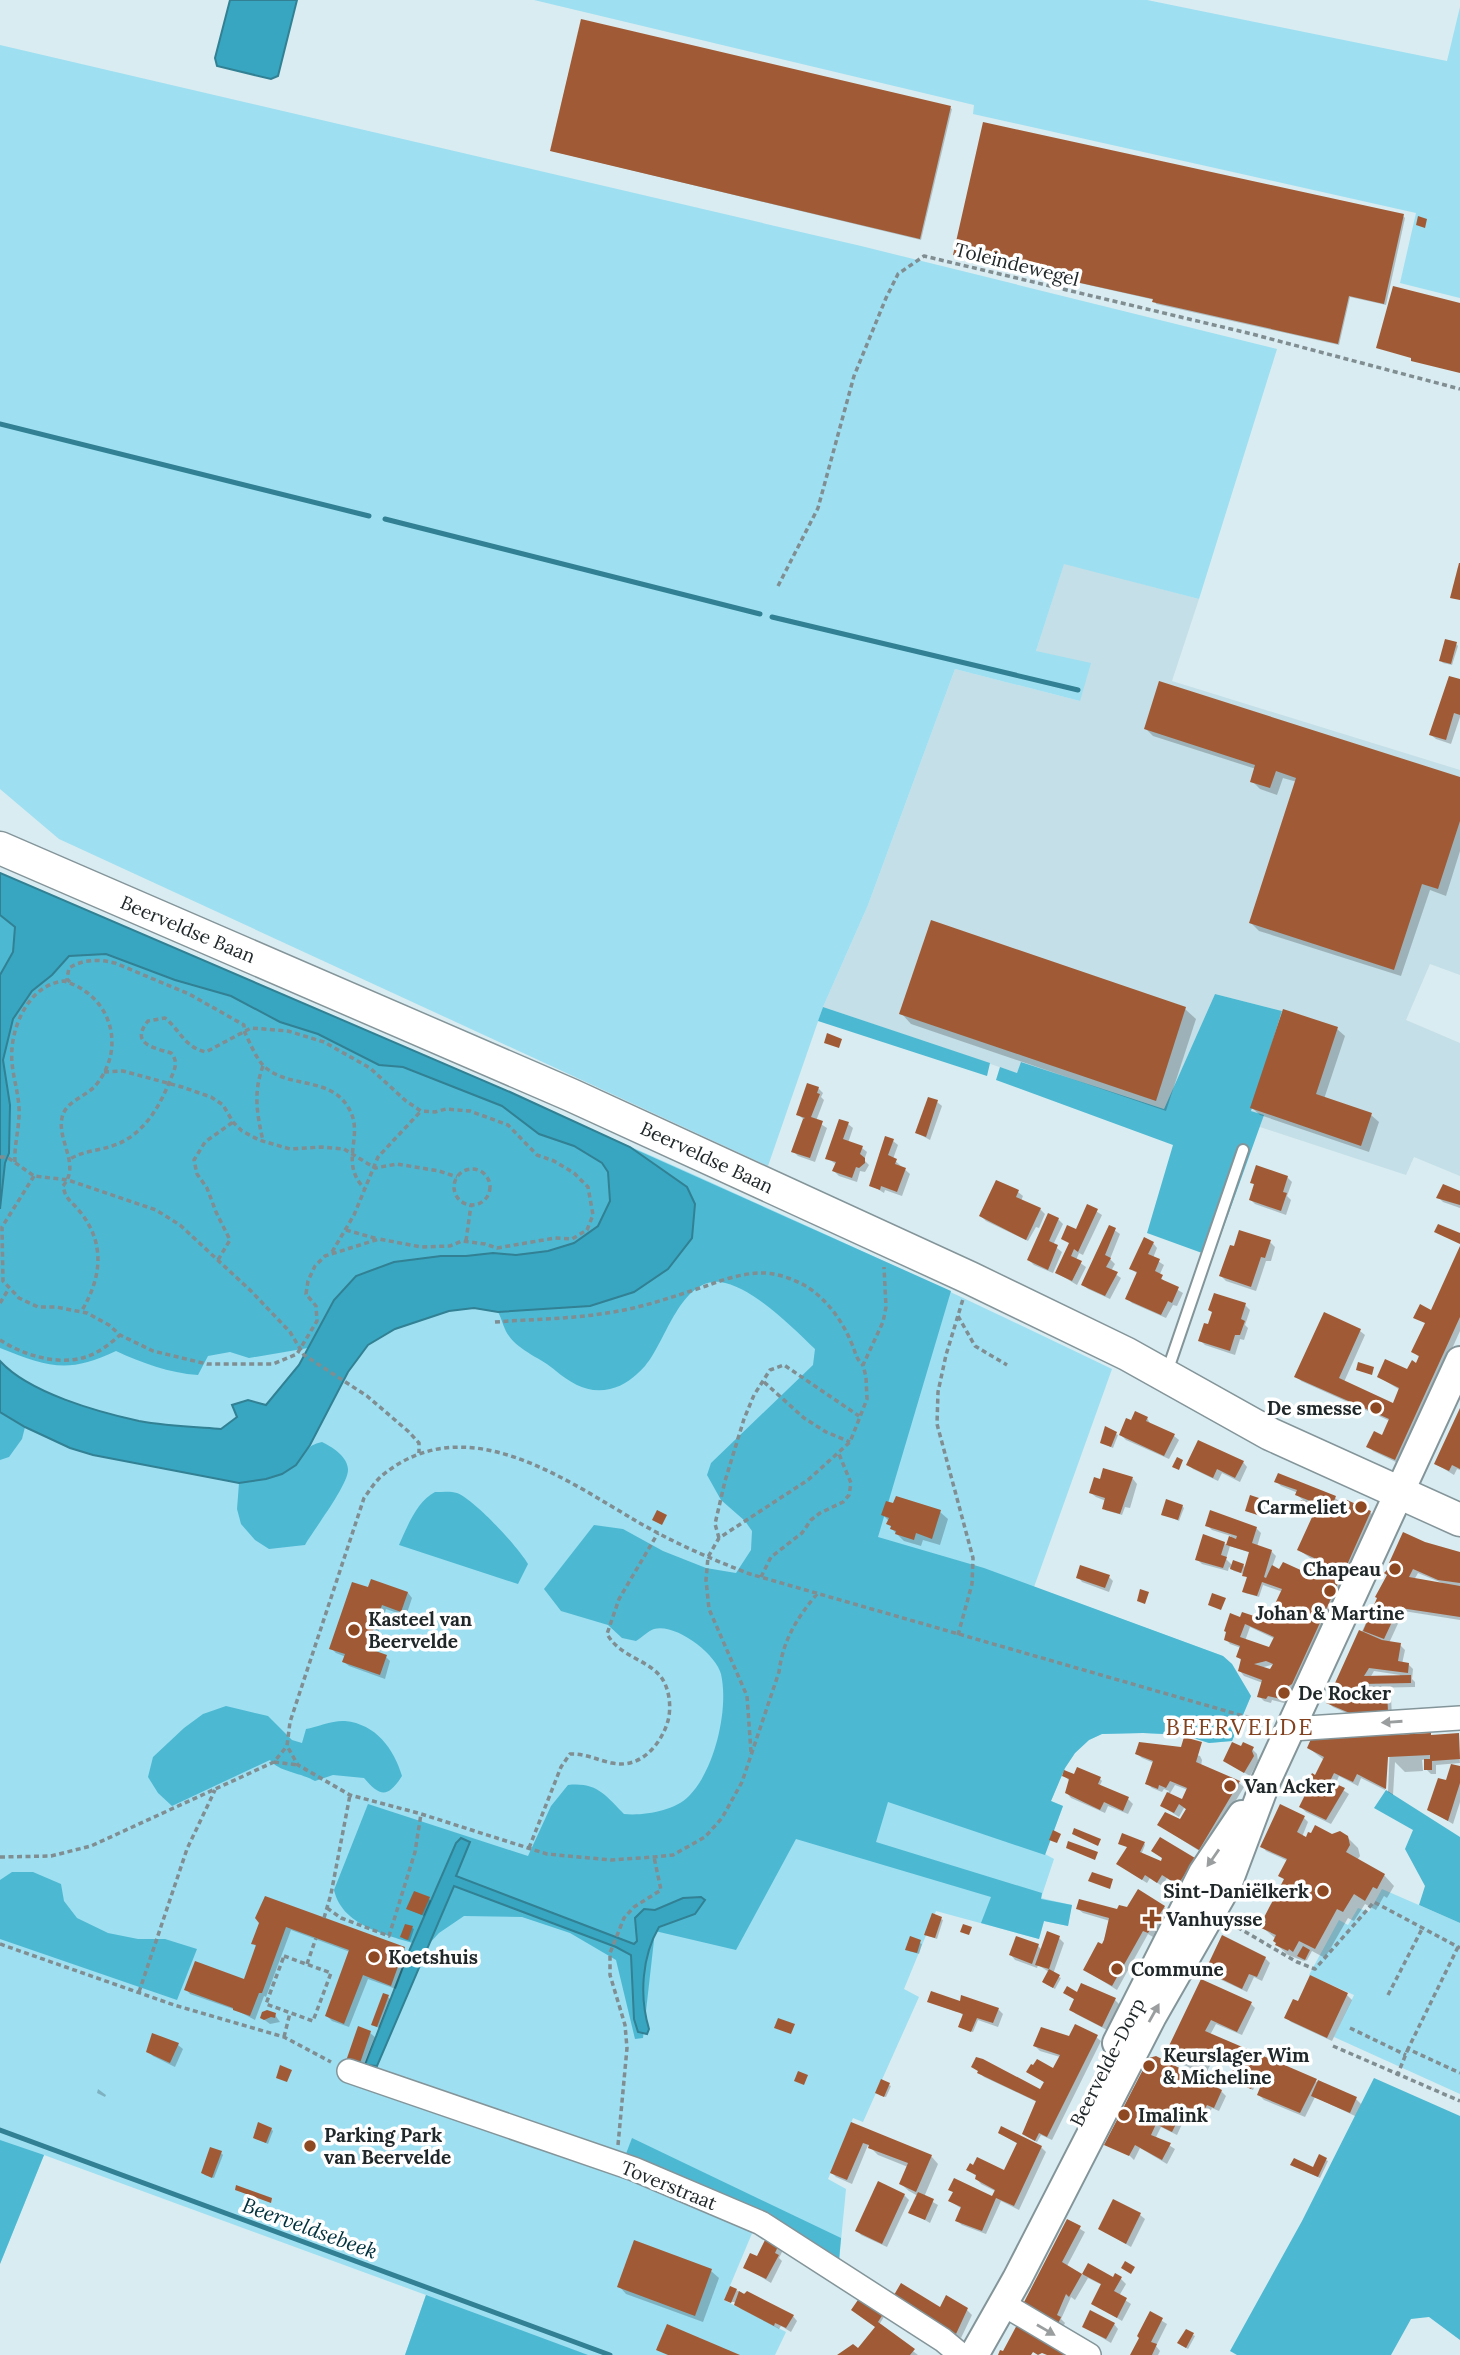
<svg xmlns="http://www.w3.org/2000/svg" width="1460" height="2355" viewBox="0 0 1460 2355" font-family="Lora,serif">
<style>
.built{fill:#c4dfe7}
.green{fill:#9edff1}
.forest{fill:#4db8d2}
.water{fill:#38a6c0;stroke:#318093;stroke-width:2}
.shadow{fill:#0003;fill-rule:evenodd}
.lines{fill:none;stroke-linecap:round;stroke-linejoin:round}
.stream{stroke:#318093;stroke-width:5}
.building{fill:#a05b36;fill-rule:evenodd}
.service-casing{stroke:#84959a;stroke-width:14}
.minor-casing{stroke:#84959a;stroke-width:26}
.tertiary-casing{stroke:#84959a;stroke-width:32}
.secondary-casing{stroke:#84959a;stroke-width:35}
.path{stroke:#808d91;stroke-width:3.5;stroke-dasharray:5 3.5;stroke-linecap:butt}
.service{stroke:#fff;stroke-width:10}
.minor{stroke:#fff;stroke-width:23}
.tertiary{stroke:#fff;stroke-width:28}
.secondary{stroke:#fff;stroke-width:32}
.oneway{fill:#9b9e9f}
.poi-dot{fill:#8f4922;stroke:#fff;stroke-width:2.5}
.labels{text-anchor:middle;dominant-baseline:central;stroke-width:7;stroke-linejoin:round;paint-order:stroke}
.street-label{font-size:19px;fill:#21282a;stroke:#fff}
.poi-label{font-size:19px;font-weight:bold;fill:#21282a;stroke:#fff;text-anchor:start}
.water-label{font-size:21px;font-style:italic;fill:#00313d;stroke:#fff}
.quarter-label{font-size:23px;letter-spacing:2px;fill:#82421f;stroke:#fff}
</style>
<rect width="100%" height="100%" fill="#d9ecf1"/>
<path class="built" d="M1064,563L1199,599L1172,681L1460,770V975L1430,964L1406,1020L1460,1043V1176L1414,1157L1406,1175L1260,1127L1263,1115L1250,1111L1282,1011L1215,994L1164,1109L1022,1062L1017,1073L823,1007L868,905L955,669L1080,701L1036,651Z"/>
<g class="green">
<path d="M534,0H1147L1447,61L1460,7V298L1400,283L1416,213L973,114L974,105Z"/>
<path d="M0,45L861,246L1277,349L1199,599L1064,564L1036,651L1091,663L1080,701L955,669L868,905L823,1007L768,1166L59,839L0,789Z"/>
<path d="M0,873C373,1034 747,1192 1112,1369L1034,1587L1223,1656L1232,1664L1251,1696L1232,1741L1209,1743L1184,1735L1143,1733L1102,1734L1089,1740L1075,1753L1065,1768L1051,1801L1063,1806L1045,1854L1054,1859L1041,1898L1072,1905L1068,1926L1044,1921L1039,1939L936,1911L904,1989L919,1997L863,2122L853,2118L828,2179L846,2189L839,2261L761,2212L724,2300L786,2332L775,2355H405L426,2295L44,2155L0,2264Z"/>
<path d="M1382,1889L1460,1923V2094L1334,2037L1354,1995L1309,1975L1339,1920L1348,1925L1358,1908L1369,1912Z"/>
</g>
<g class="forest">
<path d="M0,915L15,927L13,952L0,975Z"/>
<path d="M106,954L175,980L231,996L280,1022L318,1034L379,1065L403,1067L502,1106L539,1134L574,1146L602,1163L608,1172L610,1201L598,1226L574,1243L548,1251L516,1255L493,1253L466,1256H441L356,1276L334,1300L308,1348L249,1358L230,1352L208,1356L198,1375C169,1373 142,1363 116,1351C68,1374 48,1367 0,1348V1209L5,1163L9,1153L10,1105L3,1060L13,1019L32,991L52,974L69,955Z"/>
<path d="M1215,994L1282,1011L1251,1111L1264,1115L1213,1257L1147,1233L1173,1145L996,1080L1000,1067L1017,1073L1021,1062L1164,1109Z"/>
<path d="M823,1007L990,1063L987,1076L818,1021Z"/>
<path d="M630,1147L951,1291L878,1537L984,1568L1223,1656L1232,1664L1251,1696L1232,1741L1209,1743L1184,1735L1143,1733L1102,1734L1089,1740L1075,1753L1065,1768L1051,1801L1063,1806L1045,1855L888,1802L876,1842L1042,1893L1041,1899L1072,1905L1068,1926L1044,1921L1039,1939L981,1923L991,1897L796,1839L736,1950L655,1931L643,2038L635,2039L616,1960L570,1933L522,1917L464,1916L439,1933L426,1947C393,1936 343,1929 334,1890L368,1804L528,1856L551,1806L568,1785C597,1782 605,1795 624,1814C643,1816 675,1811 689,1796C715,1770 729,1709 721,1674C716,1654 676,1623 654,1629C648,1631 641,1638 636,1641L622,1638L608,1625L561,1611L544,1589L594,1525L623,1529L663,1551L706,1568L736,1573L751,1550L752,1531L745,1521L721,1500L707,1475L711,1463L813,1365L815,1349C792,1327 752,1286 720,1282C680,1278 665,1344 645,1366C635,1377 624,1386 610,1389C589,1394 572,1384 556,1371C543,1359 519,1351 509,1336C504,1330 502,1319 498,1312L590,1306L634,1292L687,1187Z"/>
<path d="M0,1412L25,1427L22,1439L9,1457L0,1460Z"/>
<path d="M322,1442C332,1447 347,1456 348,1469C349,1484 314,1529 305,1545L269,1549L255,1540L241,1524L237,1509L239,1483C258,1480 283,1477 297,1463C308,1451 305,1446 322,1442Z"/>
<path d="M435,1492C442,1492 451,1491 457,1493C475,1500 519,1548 528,1564L518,1584L399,1545C407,1527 417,1501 435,1492Z"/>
<path d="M226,1706L268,1716L292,1740L302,1743L306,1729C317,1727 333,1720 345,1721C376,1724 394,1749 402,1776C388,1798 380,1797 364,1778L333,1775L315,1781C299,1772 279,1772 270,1760L172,1806L158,1793L148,1777L153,1757L184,1728L203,1714Z"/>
<path d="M1386,1790L1460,1837V1923L1419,1905L1425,1886L1405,1849L1413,1830L1374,1808Z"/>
<path d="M12,1872H33L61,1884L64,1901L77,1918L108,1933L138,1939H165L197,1949L177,2000L0,1939V1880Z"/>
<path d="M1374,2078L1460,2116V2340L1429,2317L1411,2319L1391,2355H1237L1230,2351L1302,2221Z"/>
<path d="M632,2138L841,2238L839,2261L624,2159Z"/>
<path d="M0,2140L44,2155L0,2264Z"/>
<path d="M426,2295L588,2355H405Z"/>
</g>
<g class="water">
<path d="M230,0H297L278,76L271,79L217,66L215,58Z"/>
<path d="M0,873L510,1092L630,1147L687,1187L695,1204L692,1238L668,1269L634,1292L590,1306L498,1312L474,1308L449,1311L395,1329L368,1345L348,1372L310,1445L296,1465L282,1474L266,1479L239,1483L93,1455L70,1448L25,1427L0,1412V1361C29,1393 98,1412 139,1421C166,1426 194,1427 221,1429L237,1417L232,1405L248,1400L266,1405L299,1365L334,1300L356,1276L394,1262L441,1256H466L493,1253L516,1255L548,1251L574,1243L598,1226L610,1201L608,1172L602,1163L574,1146L539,1134L502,1106L403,1067L379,1065L318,1034L280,1022L231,996L175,980L106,954L69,956L52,975L32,991L13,1019L3,1060L10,1105L9,1153L5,1163L0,1209V975L13,952L15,927L0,915Z"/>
<path d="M461,1838L470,1842L456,1876L634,1944L637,1941L635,1918L644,1909L655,1910L683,1898L701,1897L705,1900L695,1914L659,1927C642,1956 639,1996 649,2029L647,2034L638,2032L634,2019L631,1955L616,1947L454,1886L377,2066L365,2065L410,1949L456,1843Z"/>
</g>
<g class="shadow">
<path d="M950,108L952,109L921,240L552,151Z"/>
<path d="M1403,216L1405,218L1386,305L1350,297L1339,345L1156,304L1155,300L955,255Z"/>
<path d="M1456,644L1458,646L1452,665L1443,663L1441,661Z"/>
<path d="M1460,681V717L1451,744L1436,739L1431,735Z"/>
<path d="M1146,729L1460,779V851L1446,896L1430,890L1401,976L1259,931L1251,923L1297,782L1283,778L1277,795L1260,789L1252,781L1256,769L1153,736Z"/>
<path d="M1185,1009L1196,1019L1166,1111L911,1024L901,1013Z"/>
<path d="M1337,1029L1345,1036L1324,1099L1371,1115L1379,1122L1369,1152L1260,1115L1252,1108Z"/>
<path d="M818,1088L823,1093L821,1097L824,1100L816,1121L827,1128L815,1162L798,1156L793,1151L804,1120L798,1114Z"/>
<path d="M937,1102L942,1106L930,1140L917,1133Z"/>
<path d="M848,1124L853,1128L848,1143L862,1148L867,1152L864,1160L869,1165L865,1172L860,1171L857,1182L839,1176L834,1171L837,1165L827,1158Z"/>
<path d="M893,1141L898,1145L893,1159L910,1174L902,1196L885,1190L884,1193L871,1185Z"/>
<path d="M1287,1177L1292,1182L1287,1196L1291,1200L1286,1215L1255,1204L1251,1200L1255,1186L1252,1182Z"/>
<path d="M1018,1192L1023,1196L1021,1201L1040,1209L1045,1214L1039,1228L1036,1227L1028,1241L986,1221L981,1216Z"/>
<path d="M1460,1193V1208L1443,1202L1438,1197Z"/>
<path d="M1088,1206L1102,1215L1083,1255L1079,1253L1076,1260L1086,1267L1077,1285L1057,1273Z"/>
<path d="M1058,1219L1063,1224L1053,1245L1062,1252L1053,1273L1034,1265L1029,1260Z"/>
<path d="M1110,1227L1120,1234L1110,1259L1115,1264L1111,1271L1121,1278L1110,1299L1088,1289L1083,1285Z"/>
<path d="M1270,1242L1275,1247L1271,1261H1266L1256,1291L1226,1281L1221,1276Z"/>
<path d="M1153,1243L1157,1248L1153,1258L1164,1265L1159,1276L1166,1283L1183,1293L1177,1306L1173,1305L1166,1318L1132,1303L1127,1298L1138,1274L1131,1269Z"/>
<path d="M1460,1250V1331L1400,1464L1373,1451L1369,1447L1383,1437L1390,1421L1301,1381L1297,1376L1360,1331L1365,1335L1344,1382L1394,1405L1400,1390L1379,1377L1408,1371L1417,1365L1420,1358L1414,1352Z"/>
<path d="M1245,1305L1250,1310L1245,1325L1248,1328L1244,1340L1240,1339L1235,1355L1205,1345L1200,1340L1209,1327Z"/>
<path d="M1460,1411V1470L1457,1469L1454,1475L1436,1464Z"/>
<path d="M1147,1418L1151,1425L1174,1436L1179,1440L1169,1459L1126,1440L1121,1435Z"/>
<path d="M1116,1434L1118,1435L1113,1448L1102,1443Z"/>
<path d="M1243,1462L1247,1467L1240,1482L1222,1473L1218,1481L1193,1469L1188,1465Z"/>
<path d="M1104,1470L1133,1479L1137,1484L1130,1508L1125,1507L1122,1515L1105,1510L1106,1501L1096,1497L1091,1493L1101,1481Z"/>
<path d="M1276,1481L1335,1498L1340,1502L1336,1510L1370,1512L1375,1517L1348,1577L1320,1565L1299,1550L1314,1517L1304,1514L1299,1509L1303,1500L1297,1495L1298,1493L1281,1486ZM1319,1502L1336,1509L1334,1514L1317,1507Z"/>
<path d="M1264,1502L1266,1504L1262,1517L1247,1511Z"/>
<path d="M1182,1506L1184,1508L1179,1521L1163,1514Z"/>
<path d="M940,1512L948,1519L940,1545L923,1540L921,1546L904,1541L892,1529L889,1521L883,1515Z"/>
<path d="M1207,1525L1256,1528L1261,1533L1257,1547L1271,1551L1276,1556L1272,1567L1287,1574H1306L1309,1569L1338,1583L1343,1587L1297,1689L1290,1692L1293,1697L1291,1701L1284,1703L1272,1700L1271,1703L1264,1701L1259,1696L1263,1683L1244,1676L1240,1671L1243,1662L1238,1657L1241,1648L1230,1644L1226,1639L1241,1619L1295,1624L1298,1618L1276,1605L1283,1592L1263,1585L1259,1597L1245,1593L1244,1591L1248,1579L1244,1574L1234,1571L1229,1567L1228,1571L1202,1564L1197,1559L1224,1543L1228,1546L1231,1536L1212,1530ZM1230,1546L1251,1553L1246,1568L1243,1565L1233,1566L1226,1559ZM1250,1627L1275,1639L1269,1649L1245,1641ZM1275,1664L1271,1672L1260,1668Z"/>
<path d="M1425,1543L1460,1554V1620L1397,1610L1402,1615L1389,1643L1400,1645L1405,1650L1402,1664H1408L1413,1669L1412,1679L1415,1682V1687L1366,1688L1364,1693L1386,1692L1391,1697L1392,1717L1358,1718L1333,1707L1328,1702L1378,1598ZM1418,1573L1447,1585L1414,1580ZM1374,1671L1400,1675V1677L1370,1678Z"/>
<path d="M1078,1577H1109L1113,1581L1109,1592L1082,1582Z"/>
<path d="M372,1581L408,1593L412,1598L406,1616L386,1609L372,1652L386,1657L390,1661L385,1679L349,1666L344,1662L346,1657L336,1653L331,1648Z"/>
<path d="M1458,1734L1460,1763L1436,1765V1774H1431L1426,1769V1759L1422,1760L1423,1771L1405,1772L1395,1762L1393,1795L1388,1792L1390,1743H1386L1385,1790L1361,1778L1358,1786L1339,1776L1335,1785L1349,1794L1331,1824L1306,1812L1301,1807L1324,1760L1310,1749Z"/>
<path d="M1252,1749L1257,1754L1258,1761L1250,1776L1225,1761Z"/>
<path d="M1188,1752L1200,1756L1202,1760L1201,1766L1239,1783L1244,1787L1204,1854L1159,1825L1181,1821L1188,1810L1184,1808L1179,1817L1162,1806L1169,1791L1164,1789L1162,1792L1152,1788L1147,1783L1154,1763L1142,1758L1137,1754ZM1175,1785L1188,1790L1182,1801L1169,1795Z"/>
<path d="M1460,1768V1802L1453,1824L1429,1810L1447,1782Z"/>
<path d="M1064,1776L1100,1779L1102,1781L1099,1787L1128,1799L1133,1804L1128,1814L1108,1806L1105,1813L1071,1798L1067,1793L1070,1781Z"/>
<path d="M1304,1818L1308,1822L1302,1837L1306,1839L1332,1836L1347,1837L1358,1848L1360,1856L1357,1860L1384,1875L1394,1886L1387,1898L1384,1896L1376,1910L1365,1904L1354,1921L1348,1918L1325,1958L1312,1951L1307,1960L1304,1961L1288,1955L1277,1945L1276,1939L1262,1927L1286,1881L1281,1876L1288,1861L1266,1851L1262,1846Z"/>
<path d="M1120,1843H1144L1145,1845L1141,1855L1162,1863L1164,1859L1153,1851L1193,1860L1198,1864L1183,1888L1167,1878L1162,1886L1150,1878L1147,1883L1131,1873L1129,1848Z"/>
<path d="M429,1899L431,1901L424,1916L410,1910Z"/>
<path d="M1164,1907L1169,1912L1153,1937L1148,1934L1117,1990L1085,1970L1102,1946L1110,1921L1083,1913L1078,1909L1119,1911Z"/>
<path d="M257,1918L404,1949L409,1953L396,1989L368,1979L349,2027L332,2021L327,2016L350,1952L291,1930L266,1997L264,1996L255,2020L236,2010L190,1994L186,1989L246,1981L257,1947L253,1943L261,1923Z"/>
<path d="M941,1919L943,1920L937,1939L928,1936L926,1934Z"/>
<path d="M412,1928L414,1929L410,1941L404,1939L402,1937Z"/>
<path d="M1048,1934L1059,1938L1064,1943L1053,1974L1061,1978L1055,1989L1046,1984L1049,1972L1038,1965L1037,1968L1015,1960L1011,1955L1038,1946L1042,1950Z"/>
<path d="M911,1939L922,1944L919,1954L909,1951Z"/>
<path d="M1265,1958L1270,1963L1262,1981L1254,1977L1247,1992L1211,1975L1207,1970Z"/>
<path d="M1311,1978L1347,1995L1352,2000L1332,2041L1291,2022L1286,2017L1298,2004Z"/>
<path d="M1202,1981L1251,2004L1255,2008L1242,2035L1216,2024L1210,2035L1356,2099L1361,2104L1355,2116L1315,2097L1305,2117L1264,2100L1259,2095L1265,2080L1259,2077L1253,2090L1233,2081L1231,2079L1236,2067L1214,2058L1205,2075L1184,2065L1169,2050Z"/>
<path d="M1065,1993L1115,2000L1120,2005L1107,2030L1076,2014L1071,2009L1075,2000Z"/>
<path d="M388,1997L390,1999L379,2028L375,2026Z"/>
<path d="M929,2002L961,2003L998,2009L1003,2014L998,2027L978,2020L973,2032L962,2028L964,2016L957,2010V2012Z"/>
<path d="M275,2015L280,2022L270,2024L262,2018Z"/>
<path d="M370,2033L375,2037L364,2069L352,2065Z"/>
<path d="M1096,2037L1101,2041L1052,2140L1041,2135L1037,2142L1026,2136L1028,2127L1026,2125L1037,2102L984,2077L973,2066L1041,2091L1045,2083L1029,2072L1054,2070L1060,2057L1040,2051L1035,2046L1070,2038Z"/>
<path d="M178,2045L183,2049L175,2067L153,2056L148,2051Z"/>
<path d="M1150,2060L1221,2091L1226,2096L1219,2111L1212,2108L1207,2118L1182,2107L1177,2117L1183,2122L1177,2135L1161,2127L1156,2137L1175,2149L1167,2164L1140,2148L1134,2160L1128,2154Z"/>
<path d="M889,2085L891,2086L886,2097L879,2095Z"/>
<path d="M98,2089L106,2095L105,2097L97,2093Z"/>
<path d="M852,2124L931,2156L938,2164L924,2197L938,2205L930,2223L911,2212L918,2196L909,2191L901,2184L908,2167L878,2155L868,2145L852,2184L836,2177L832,2173Z"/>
<path d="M271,2129L273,2131L268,2144L257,2139Z"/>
<path d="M1000,2133L1041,2147L1046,2152L1019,2210L1001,2201L986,2234L962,2225L957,2221L962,2209L950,2201L954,2193L950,2189L993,2199L997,2192L981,2184L977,2179L978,2177L968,2170L1005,2173L1018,2144Z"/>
<path d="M221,2153L223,2155L214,2178L205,2175L203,2173Z"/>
<path d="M1326,2160L1328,2161L1320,2178L1294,2166L1313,2170Z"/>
<path d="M904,2195L909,2200L887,2247L861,2235L857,2230Z"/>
<path d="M1140,2215L1145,2219L1131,2247L1100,2229Z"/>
<path d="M1067,2221L1085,2232L1067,2266L1083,2275L1089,2265L1114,2279H1121L1126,2284L1119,2296L1131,2304L1122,2321L1093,2303L1102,2285L1088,2278L1075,2300L1071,2297L1061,2319L1065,2323L1062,2329L1029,2311Z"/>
<path d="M768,2237L785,2246L779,2258L782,2261L771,2283L745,2267L758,2258Z"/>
<path d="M635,2242L711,2271L719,2278L703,2322L626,2294L619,2286Z"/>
<path d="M736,2290L793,2316L797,2321L791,2332L781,2326L779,2329L741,2309L734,2302H728Z"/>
<path d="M896,2295L941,2310H967L972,2315L961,2338Z"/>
<path d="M855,2312L885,2315L879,2325L918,2355H838L853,2346L858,2350L877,2327Z"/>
<path d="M1151,2314L1167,2324L1156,2346L1160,2351L1158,2355H1132Z"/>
<path d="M1114,2324L1118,2329L1111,2343L1084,2327Z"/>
<path d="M1193,2335L1195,2336L1188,2349L1181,2345Z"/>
</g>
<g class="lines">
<g class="stream">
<path d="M0,424L369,516"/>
<path d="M385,519L760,614"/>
<path d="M772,617L1078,690"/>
<path d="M0,2130L610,2355"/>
</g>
</g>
<g class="building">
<path d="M581,19L951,106L920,239L550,151Z"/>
<path d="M983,122L1404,214L1384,304L1349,296L1338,344L1152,302L1153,299L953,255Z"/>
<path d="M1418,216L1427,219L1425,228L1416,225Z"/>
<path d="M1393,286L1460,303V373L1411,361V358L1376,348Z"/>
<path d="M1459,563H1460V600L1450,598Z"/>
<path d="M1445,639L1457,642L1451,664L1439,661Z"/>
<path d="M1449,676L1460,679V715L1454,713L1446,740L1429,735Z"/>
<path d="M1159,681L1460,777V821L1438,889L1422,884L1394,970L1249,923L1296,778L1276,771L1270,788L1250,782L1255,765L1144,729Z"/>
<path d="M931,920L1186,1007L1156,1101L899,1014Z"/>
<path d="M1283,1009L1338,1027L1316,1094L1372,1113L1361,1146L1250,1108Z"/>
<path d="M827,1033L842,1039L839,1048L824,1043Z"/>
<path d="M807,1083L819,1087L817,1093L820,1094L811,1117L823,1121L810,1158L791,1152L803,1119L805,1118L796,1115Z"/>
<path d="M928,1097L938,1100L926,1137L915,1133Z"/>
<path d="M839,1119L849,1122L843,1139L863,1146L860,1154L865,1158V1163L859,1168L856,1167L852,1178L832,1171L836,1162L825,1159Z"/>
<path d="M885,1136L894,1139L888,1155L897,1159L895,1164L906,1168L897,1192L881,1186L880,1190L869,1186Z"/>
<path d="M1256,1165L1288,1176L1283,1192L1287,1193L1281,1211L1249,1200L1254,1184L1250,1183Z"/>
<path d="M996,1180L1019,1190L1016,1197L1041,1208L1026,1240L979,1216Z"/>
<path d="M1443,1184L1460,1191V1205L1436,1198Z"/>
<path d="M1087,1204L1098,1209L1078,1252L1074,1249L1071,1256L1082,1261L1072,1281L1055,1273L1069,1243L1061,1239L1067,1225L1076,1229Z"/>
<path d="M1048,1213L1059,1218L1049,1241L1058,1245L1048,1270L1027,1260Z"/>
<path d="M1438,1224L1460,1233V1244L1434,1232Z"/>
<path d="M1109,1225L1116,1228L1105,1255L1111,1258L1106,1267L1118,1272L1105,1296L1081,1285Z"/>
<path d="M1239,1230L1271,1240L1265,1258L1261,1257L1251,1287L1219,1276L1230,1245L1234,1246Z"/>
<path d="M1144,1237L1154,1242L1148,1254L1160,1259L1155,1271L1163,1275L1161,1279L1179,1287L1172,1303L1168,1301L1161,1315L1125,1299L1137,1272L1129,1269Z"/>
<path d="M1460,1246V1317L1395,1460L1366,1447L1374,1431L1382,1435L1389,1419L1294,1377L1324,1312L1361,1329L1339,1378L1393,1403L1399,1388L1377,1377L1385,1359L1407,1369L1412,1360L1416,1363L1419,1356L1411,1352L1425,1323L1413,1318L1420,1304L1431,1310Z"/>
<path d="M1214,1293L1246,1303L1241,1319L1245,1321L1240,1335H1235L1230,1351L1198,1341L1204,1323L1208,1324L1212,1312L1208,1310Z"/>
<path d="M1358,1362L1374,1367L1372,1375L1356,1370Z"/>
<path d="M1460,1408V1469L1452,1465L1449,1471L1434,1464Z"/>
<path d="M1135,1411L1148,1417L1146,1421L1175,1434L1164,1456L1119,1435L1126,1418L1131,1420Z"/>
<path d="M1105,1426L1117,1432L1111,1447L1100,1443Z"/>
<path d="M1198,1440L1244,1461L1235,1478L1217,1469L1213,1478L1186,1465Z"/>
<path d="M1177,1457L1183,1460L1179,1470L1172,1467Z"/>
<path d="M1103,1468L1133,1477L1120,1514L1102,1509L1105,1498L1089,1493L1094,1477L1100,1479Z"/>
<path d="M1278,1473L1336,1496L1332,1506L1314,1498L1313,1502L1295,1495L1297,1490L1274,1482Z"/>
<path d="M1250,1495L1265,1500L1261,1516L1245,1511Z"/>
<path d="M896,1496L941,1510L932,1539L916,1533L914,1540L895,1534L896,1531L890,1529L891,1526L886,1524L889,1518L881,1515L886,1501L893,1503Z"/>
<path d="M1166,1499L1183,1505L1178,1520L1161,1515Z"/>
<path d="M1345,1499L1371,1511L1343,1574L1313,1560L1314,1558L1297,1550L1313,1515L1297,1509L1301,1500L1333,1511L1335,1508L1339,1510Z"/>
<path d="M657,1510L667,1515L662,1525L652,1520Z"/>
<path d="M1210,1510L1257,1527L1252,1543L1272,1550L1264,1577L1266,1578L1272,1565L1279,1569L1283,1562L1305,1572L1308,1567L1339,1581L1292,1684L1287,1687L1289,1691L1286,1697L1281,1699L1268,1696L1266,1699L1257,1697L1262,1680L1238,1671L1241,1659L1236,1657L1240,1646L1224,1640L1226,1632L1224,1631L1230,1613L1240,1617L1242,1612L1254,1616L1260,1610L1282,1621L1283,1617L1294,1622L1297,1616L1274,1606L1282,1589L1262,1582L1257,1596L1242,1592L1247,1577L1242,1576L1249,1552L1226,1545L1229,1536L1236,1539L1237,1536L1205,1526ZM1245,1624L1274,1637L1269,1647L1240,1637ZM1266,1661L1273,1664L1270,1669L1254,1664Z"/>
<path d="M1403,1532L1425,1542L1460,1552V1583L1438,1580L1413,1569L1409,1577L1460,1586V1617L1394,1607L1398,1609L1384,1639L1363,1631L1377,1598L1375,1597L1387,1575L1384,1573L1392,1565L1389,1563Z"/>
<path d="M1203,1534L1225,1542L1221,1555L1227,1557L1223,1568L1195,1560Z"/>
<path d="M1233,1560L1244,1564L1241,1573L1230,1569Z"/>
<path d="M1080,1565L1110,1575L1105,1588L1076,1578Z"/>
<path d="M371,1579L408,1592L401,1612L382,1605L367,1648L387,1655L380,1675L342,1662L345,1654L329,1649L352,1582L368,1587Z"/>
<path d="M1140,1589L1149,1592L1145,1604L1137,1601Z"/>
<path d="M1212,1593L1226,1598L1221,1610L1208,1605Z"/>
<path d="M1359,1630L1382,1640L1401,1643L1398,1661L1409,1663L1408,1673L1369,1668L1364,1676L1411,1675V1683L1361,1684L1357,1695L1361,1697H1364L1363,1691L1387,1690L1388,1712L1352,1714L1326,1703Z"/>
<path d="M1431,1733V1735L1459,1733L1460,1759L1432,1761V1770H1424V1759H1430V1755L1388,1757L1386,1789L1357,1774L1353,1782L1334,1773L1330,1781L1345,1788L1326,1820L1299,1807L1308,1789L1305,1787L1312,1773L1315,1775L1324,1757L1307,1748L1311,1739Z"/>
<path d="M1184,1737L1202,1742L1196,1762L1240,1781L1199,1850L1157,1825L1165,1812L1180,1819L1186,1809L1179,1804L1174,1813L1160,1806L1167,1792L1182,1799L1187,1788L1170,1781L1166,1788L1159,1785L1158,1789L1145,1784L1153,1761L1135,1754L1139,1742L1181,1747Z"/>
<path d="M1232,1742L1241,1746L1243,1742L1254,1747L1252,1751L1254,1756L1244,1773L1223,1761Z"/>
<path d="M1451,1764L1460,1766V1783L1448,1821L1427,1810L1438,1778L1446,1780Z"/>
<path d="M1077,1767L1101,1777L1098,1784L1129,1797L1123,1811L1104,1802L1100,1810L1065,1793L1069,1779L1062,1776L1064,1770L1074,1774Z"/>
<path d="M1280,1804L1305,1816L1297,1832L1306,1837L1308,1832L1311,1833L1315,1825L1332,1834L1340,1831L1348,1836L1350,1845L1346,1852L1385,1874L1377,1889L1373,1887L1365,1901L1354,1894L1343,1912L1337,1909L1315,1949L1299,1941L1293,1952L1289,1949L1288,1951L1275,1945L1276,1943L1273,1941L1276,1935L1259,1927L1284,1879L1278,1876L1287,1859L1260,1847Z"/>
<path d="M1074,1828L1101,1839L1098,1846L1072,1834Z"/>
<path d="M1053,1830L1061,1834L1057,1843L1049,1840Z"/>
<path d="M1122,1833L1145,1842L1140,1852L1161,1861L1162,1858L1151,1851L1160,1837L1195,1858L1178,1885L1162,1875L1157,1883L1145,1875L1142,1880L1116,1864L1127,1847L1118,1844Z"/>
<path d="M1068,1841L1098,1852L1095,1860L1066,1848Z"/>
<path d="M1092,1872L1113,1879L1110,1889L1088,1881Z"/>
<path d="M1138,1889L1165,1906L1148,1933L1143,1931L1112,1986L1083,1970L1098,1942L1102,1944L1104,1940L1109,1918L1076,1909L1079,1899L1117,1909L1119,1905L1127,1907Z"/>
<path d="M414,1891L430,1897L422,1915L406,1909Z"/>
<path d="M265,1896L405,1947L391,1986L363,1975L344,2024L325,2016L349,1950L286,1927L262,1993H259L250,2016L233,2010V2008L184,1990L195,1961L244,1979L256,1945L251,1944L259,1923L255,1918Z"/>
<path d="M932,1913L942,1917L935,1938L924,1935Z"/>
<path d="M405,1924L413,1926L408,1940L400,1937Z"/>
<path d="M963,1924L972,1927L969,1935L960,1932Z"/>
<path d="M1047,1931L1060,1936L1049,1969L1060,1975L1053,1988L1042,1982L1049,1969L1035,1965Z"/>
<path d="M1222,1935L1266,1957L1257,1977L1249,1974L1242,1989L1205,1971Z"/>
<path d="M910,1936L921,1940L917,1953L905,1950Z"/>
<path d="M1016,1936L1039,1944L1032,1964L1009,1955Z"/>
<path d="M1303,1946L1310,1950L1305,1960L1297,1956Z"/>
<path d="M1310,1975L1348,1993L1327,2038L1284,2018L1293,1999L1298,2001Z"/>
<path d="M1201,1979L1252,2002L1237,2032L1211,2020L1205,2031L1317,2079L1300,2113L1257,2095L1264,2078L1257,2075L1251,2089L1229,2079L1235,2065L1196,2048L1189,2061L1167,2050Z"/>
<path d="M1081,1983L1116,1998L1102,2027L1069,2010L1074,1999L1063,1993L1067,1986L1077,1992Z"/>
<path d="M931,1991L960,2001L961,1995L999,2008L993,2023L977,2018L971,2032L958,2027L963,2014L927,2002Z"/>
<path d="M383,1993L389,1995L377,2027L371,2025Z"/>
<path d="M267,2010L276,2013L275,2018L271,2017L264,2020L260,2018L262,2012Z"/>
<path d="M778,2018L795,2024L791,2034L774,2028Z"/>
<path d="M1075,2024L1098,2035L1047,2137L1039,2133L1035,2141L1022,2134L1036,2101L977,2073L978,2071L971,2067L976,2057L983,2059L1040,2089L1044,2082L1026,2072L1031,2064L1033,2065L1037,2059L1053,2068L1060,2055L1033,2046L1041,2027L1069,2036Z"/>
<path d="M358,2026L371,2031L359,2066L346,2061Z"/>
<path d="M152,2033L179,2043L170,2063L146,2052Z"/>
<path d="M1156,2056L1222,2090L1214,2108L1207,2105L1202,2114L1177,2103L1172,2113L1180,2116L1172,2132L1156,2124L1151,2135L1171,2143L1162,2160L1135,2145L1129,2156L1104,2145L1149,2058Z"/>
<path d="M280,2065L292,2070L287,2082L276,2078Z"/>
<path d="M798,2071L808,2075L804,2085L794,2081Z"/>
<path d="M881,2079L890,2083L884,2097L875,2093Z"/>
<path d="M1318,2080L1357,2097L1350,2113L1311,2096Z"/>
<path d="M258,2122L272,2128L266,2143L253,2138Z"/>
<path d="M851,2122L932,2155L916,2192L899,2184L908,2163L868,2148L869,2145L863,2143L847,2180L830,2173Z"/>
<path d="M1001,2126L1042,2146L1014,2206L996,2198L982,2231L955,2221L961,2207L948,2201L953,2192L948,2190L954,2178L992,2196L995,2190L975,2179L976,2175L966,2170L970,2163L973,2165L977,2157L1004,2170L1017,2143L998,2133Z"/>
<path d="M210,2147L222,2151L212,2178L201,2173Z"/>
<path d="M1319,2154L1327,2158L1318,2177L1290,2165L1294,2158L1313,2167Z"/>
<path d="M878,2181L905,2194L882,2244L855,2231Z"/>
<path d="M236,2185L272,2198L271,2203L235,2190Z"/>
<path d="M918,2192L934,2199L925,2220L908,2213Z"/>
<path d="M1113,2199L1141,2213L1126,2244L1098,2229Z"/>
<path d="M261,2208L295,2221L293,2226L259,2213Z"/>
<path d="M1067,2219L1081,2226L1062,2262L1082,2274L1088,2263L1113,2277L1115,2273L1122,2277L1114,2291L1127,2298L1117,2318L1091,2304L1101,2284L1082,2274L1069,2297L1066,2294L1057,2315L1061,2317L1057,2326L1022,2306Z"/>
<path d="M768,2234L781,2240L775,2253L779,2255L766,2279L743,2268L750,2253L757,2256Z"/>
<path d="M634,2240L712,2269L695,2316L617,2287Z"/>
<path d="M1125,2261L1135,2267L1131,2274L1121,2268Z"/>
<path d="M901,2283L940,2307L946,2295L968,2308L956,2334L894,2295Z"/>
<path d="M730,2286L737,2289L731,2303L724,2300Z"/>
<path d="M739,2291L744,2294L747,2291L794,2315L786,2328L775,2323L774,2326L734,2305Z"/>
<path d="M860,2297L885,2311L878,2322L915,2349L910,2355H837L853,2344L858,2348L875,2327L851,2310Z"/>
<path d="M1090,2310L1115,2323L1106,2339L1082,2327Z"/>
<path d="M1150,2311L1163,2318L1151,2342L1157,2344L1152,2355H1130L1139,2338L1137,2336Z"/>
<path d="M1019,2321L1072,2355H1047L1042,2353L1038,2355L1033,2352L1031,2355H998L1000,2350L1003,2351Z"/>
<path d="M667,2324L740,2355H668L656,2350Z"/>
<path d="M1186,2329L1194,2333L1186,2348L1177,2343Z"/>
</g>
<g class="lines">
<g class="service-casing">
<path id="service" d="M1167,1372L1243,1150"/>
</g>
<g class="minor-casing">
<g id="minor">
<path d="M1292,1729L1460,1718"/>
<path d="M349,2071L634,2169L761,2223L943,2340L961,2355"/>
<path d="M1003,2304L1089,2355"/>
</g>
</g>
<g class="tertiary-casing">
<g id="tertiary">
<path d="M1117,2043L1203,1873L1242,1815"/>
<path d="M974,2355L1017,2279L1152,2016L1227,1885L1266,1781L1460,1361"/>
</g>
</g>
<g class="secondary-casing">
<path id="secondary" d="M0,848L571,1095L970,1278L1127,1354L1270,1434L1460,1520"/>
</g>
<g class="path">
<path d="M778,586L818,508L854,376L886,298L898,274L924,256L1252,334L1460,389"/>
<path d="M70,982L67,979L69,968C83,959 99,959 115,963L189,994L244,1025V1031C250,1042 256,1060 266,1068C290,1088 330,1077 348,1107C366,1135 338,1161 364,1188"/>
<path d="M263,1066C253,1093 257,1114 263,1141"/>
<path d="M104,1072L123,1071L182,1087L211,1097L223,1105L233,1122L242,1131L259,1140L290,1149L321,1147L344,1149L375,1168L397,1164L439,1171L457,1177"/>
<path d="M0,1157H7L34,1176L68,1180L156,1210L180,1225L251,1291L290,1332L304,1355L367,1396L409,1432L419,1443V1453"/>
<path d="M15,1162C14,1144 20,1126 19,1108C18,1088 10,1069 12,1049C14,1020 32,984 64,981C111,995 127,1047 96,1085C86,1097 65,1101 62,1118C57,1141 81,1165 63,1186C66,1201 72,1201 81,1213C106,1245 101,1279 81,1312"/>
<circle cx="472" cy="1187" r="18"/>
<path d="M34,1176L2,1227L3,1281L19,1298L38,1307H56L87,1313L109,1325L120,1335L153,1351L207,1364H273L297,1354L317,1321L316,1306L306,1294L308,1281L315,1266L325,1256L379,1239L421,1247L450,1246L462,1241L485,1244L497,1248L555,1238L572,1239L587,1230L593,1215L588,1187L574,1173L554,1161L537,1155L508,1125L470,1111L446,1109L435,1112L421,1111L406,1101L370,1068L324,1042L288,1031L251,1028L206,1052C185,1048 180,1030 165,1018L148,1021C129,1044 155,1048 171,1053C180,1063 173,1072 169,1083C158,1110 141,1137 112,1146C97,1151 83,1151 70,1159"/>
<path d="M346,1230L378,1239"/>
<path d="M466,1241L471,1205"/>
<path d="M332,1252L354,1215L378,1157L421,1111"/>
<path d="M218,1260L230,1240L216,1212L207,1188L197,1174L194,1160L205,1142L233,1122"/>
<path d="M0,1303L8,1290"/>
<path d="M958,1316L975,1346L1007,1365"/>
<path d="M495,1322C534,1319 574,1319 613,1312C645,1307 675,1296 706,1286C722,1280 740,1274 758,1273C773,1272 791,1278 804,1285C825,1297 842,1320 851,1342C856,1352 855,1358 863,1365"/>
<path d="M0,1340C26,1357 68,1369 97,1352C105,1348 113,1341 120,1335"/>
<path d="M764,1382L804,1418L826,1432L850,1442"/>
<path d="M719,1538L715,1524L725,1481L744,1419L754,1395L770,1370L784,1365L859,1416"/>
<path d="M761,1577L771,1557L802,1533L811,1520L820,1513L843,1502L849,1495L851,1483L839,1454"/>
<path d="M817,1594C797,1618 783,1640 779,1672L742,1782L722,1818L705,1837L673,1855L654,1857L611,1860L547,1854L418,1813L350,1795L298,1765L287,1746L290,1722L364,1498C370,1490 376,1480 384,1474C467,1408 564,1479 638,1522C674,1543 711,1559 750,1574L1268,1723"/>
<path d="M958,1635L972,1584L973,1558L937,1424L938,1392L946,1355L963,1299"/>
<path d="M751,1752L747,1696L709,1609L706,1580L708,1557L719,1538L808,1480L850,1442L867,1399L866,1377L863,1365L883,1322L886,1307L884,1267"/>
<path d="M274,1762L298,1765"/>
<path d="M529,1848L561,1767L570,1754C584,1753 597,1760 612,1763C639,1769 659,1747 667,1724C672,1710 670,1689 661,1677C647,1659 620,1657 607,1634L619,1599L658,1533"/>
<path d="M0,1857L51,1856L91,1846L274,1762L287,1746"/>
<path d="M327,1908L341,1918L389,1936L415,1852L421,1814"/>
<path d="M324,1918L331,1894L350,1795"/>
<path d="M1230,1923L1297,1962L1315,1969L1374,1902L1460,1948"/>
<path d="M0,1944L174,2005L284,2037L331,2062"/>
<path d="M1458,1947L1408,2049L1460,2073"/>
<path d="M284,1956L331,1973L313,2021L266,2004Z"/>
<path d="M307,1964L316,1938"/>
<path d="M139,1992L187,1849L215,1790"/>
<path d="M1388,1995L1422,1929"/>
<path d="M1350,2028L1406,2055"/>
<path d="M284,2037L290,2013"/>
<path d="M1333,2046L1460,2101"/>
<path d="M1397,2076L1408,2049"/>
<path d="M618,2145L627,2048L625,2025L610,1975V1953L624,1918L634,1907L661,1890L654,1857"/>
</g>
<use href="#service" class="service"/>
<use href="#minor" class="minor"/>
<use href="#tertiary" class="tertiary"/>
<use href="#secondary" class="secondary"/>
</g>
<defs><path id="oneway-solid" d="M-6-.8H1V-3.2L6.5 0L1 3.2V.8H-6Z" transform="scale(1.75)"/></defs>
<g class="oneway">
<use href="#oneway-solid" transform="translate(1392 1722) rotate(176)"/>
<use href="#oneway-solid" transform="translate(1213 1858) rotate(125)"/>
<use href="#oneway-solid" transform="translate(1154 2013) rotate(-61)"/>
<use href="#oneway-solid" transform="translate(1046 2330) rotate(30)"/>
</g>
<g class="poi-dot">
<circle cx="1376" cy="1408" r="7"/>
<circle cx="1361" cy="1507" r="7"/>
<circle cx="1395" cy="1569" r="7"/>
<circle cx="1330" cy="1591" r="7"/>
<circle cx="354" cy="1630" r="7"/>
<circle cx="1284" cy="1693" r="7"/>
<circle cx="1230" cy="1786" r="7"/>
<circle cx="1323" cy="1891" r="7"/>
<path d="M1148.5 1908.5h7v7h7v7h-7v7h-7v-7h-7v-7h7z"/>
<circle cx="374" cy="1957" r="7"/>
<circle cx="1117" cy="1969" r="7"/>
<circle cx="1149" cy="2066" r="7"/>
<circle cx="1124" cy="2115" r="7"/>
<circle cx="310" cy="2146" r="7"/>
</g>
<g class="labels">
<g class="street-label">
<text transform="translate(1017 264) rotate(14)">Toleindewegel</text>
<text transform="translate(188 929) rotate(23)">Beerveldse Baan</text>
<text transform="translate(707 1157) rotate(25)">Beerveldse Baan</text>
<text transform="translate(1107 2062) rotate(-63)">Beervelde-Dorp</text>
<text transform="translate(669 2185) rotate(22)">Toverstraat</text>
</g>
<g class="poi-label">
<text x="1362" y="1408" text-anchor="end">De smesse</text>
<text x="1347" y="1507" text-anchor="end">Carmeliet</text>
<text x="1381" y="1569" text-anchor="end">Chapeau</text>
<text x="1330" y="1613" text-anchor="middle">Johan &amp; Martine</text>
<text x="368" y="1619">Kasteel van<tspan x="368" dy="22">Beervelde</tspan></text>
<text x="1298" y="1693">De Rocker</text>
<text x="1244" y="1786">Van Acker</text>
<text x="1309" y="1891" text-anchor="end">Sint-Daniëlkerk</text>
<text x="1166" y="1919">Vanhuysse</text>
<text x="388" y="1957">Koetshuis</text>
<text x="1131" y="1969">Commune</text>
<text x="1163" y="2055">Keurslager Wim<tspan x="1163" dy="22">&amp; Micheline</tspan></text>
<text x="1138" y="2115">Imalink</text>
<text x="324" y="2135">Parking Park<tspan x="324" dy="22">van Beervelde</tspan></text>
</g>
<g class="water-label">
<text transform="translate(310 2228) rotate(20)">Beerveldsebeek</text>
</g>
<g class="quarter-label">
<text x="1240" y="1726">BEERVELDE</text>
</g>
</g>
</svg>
